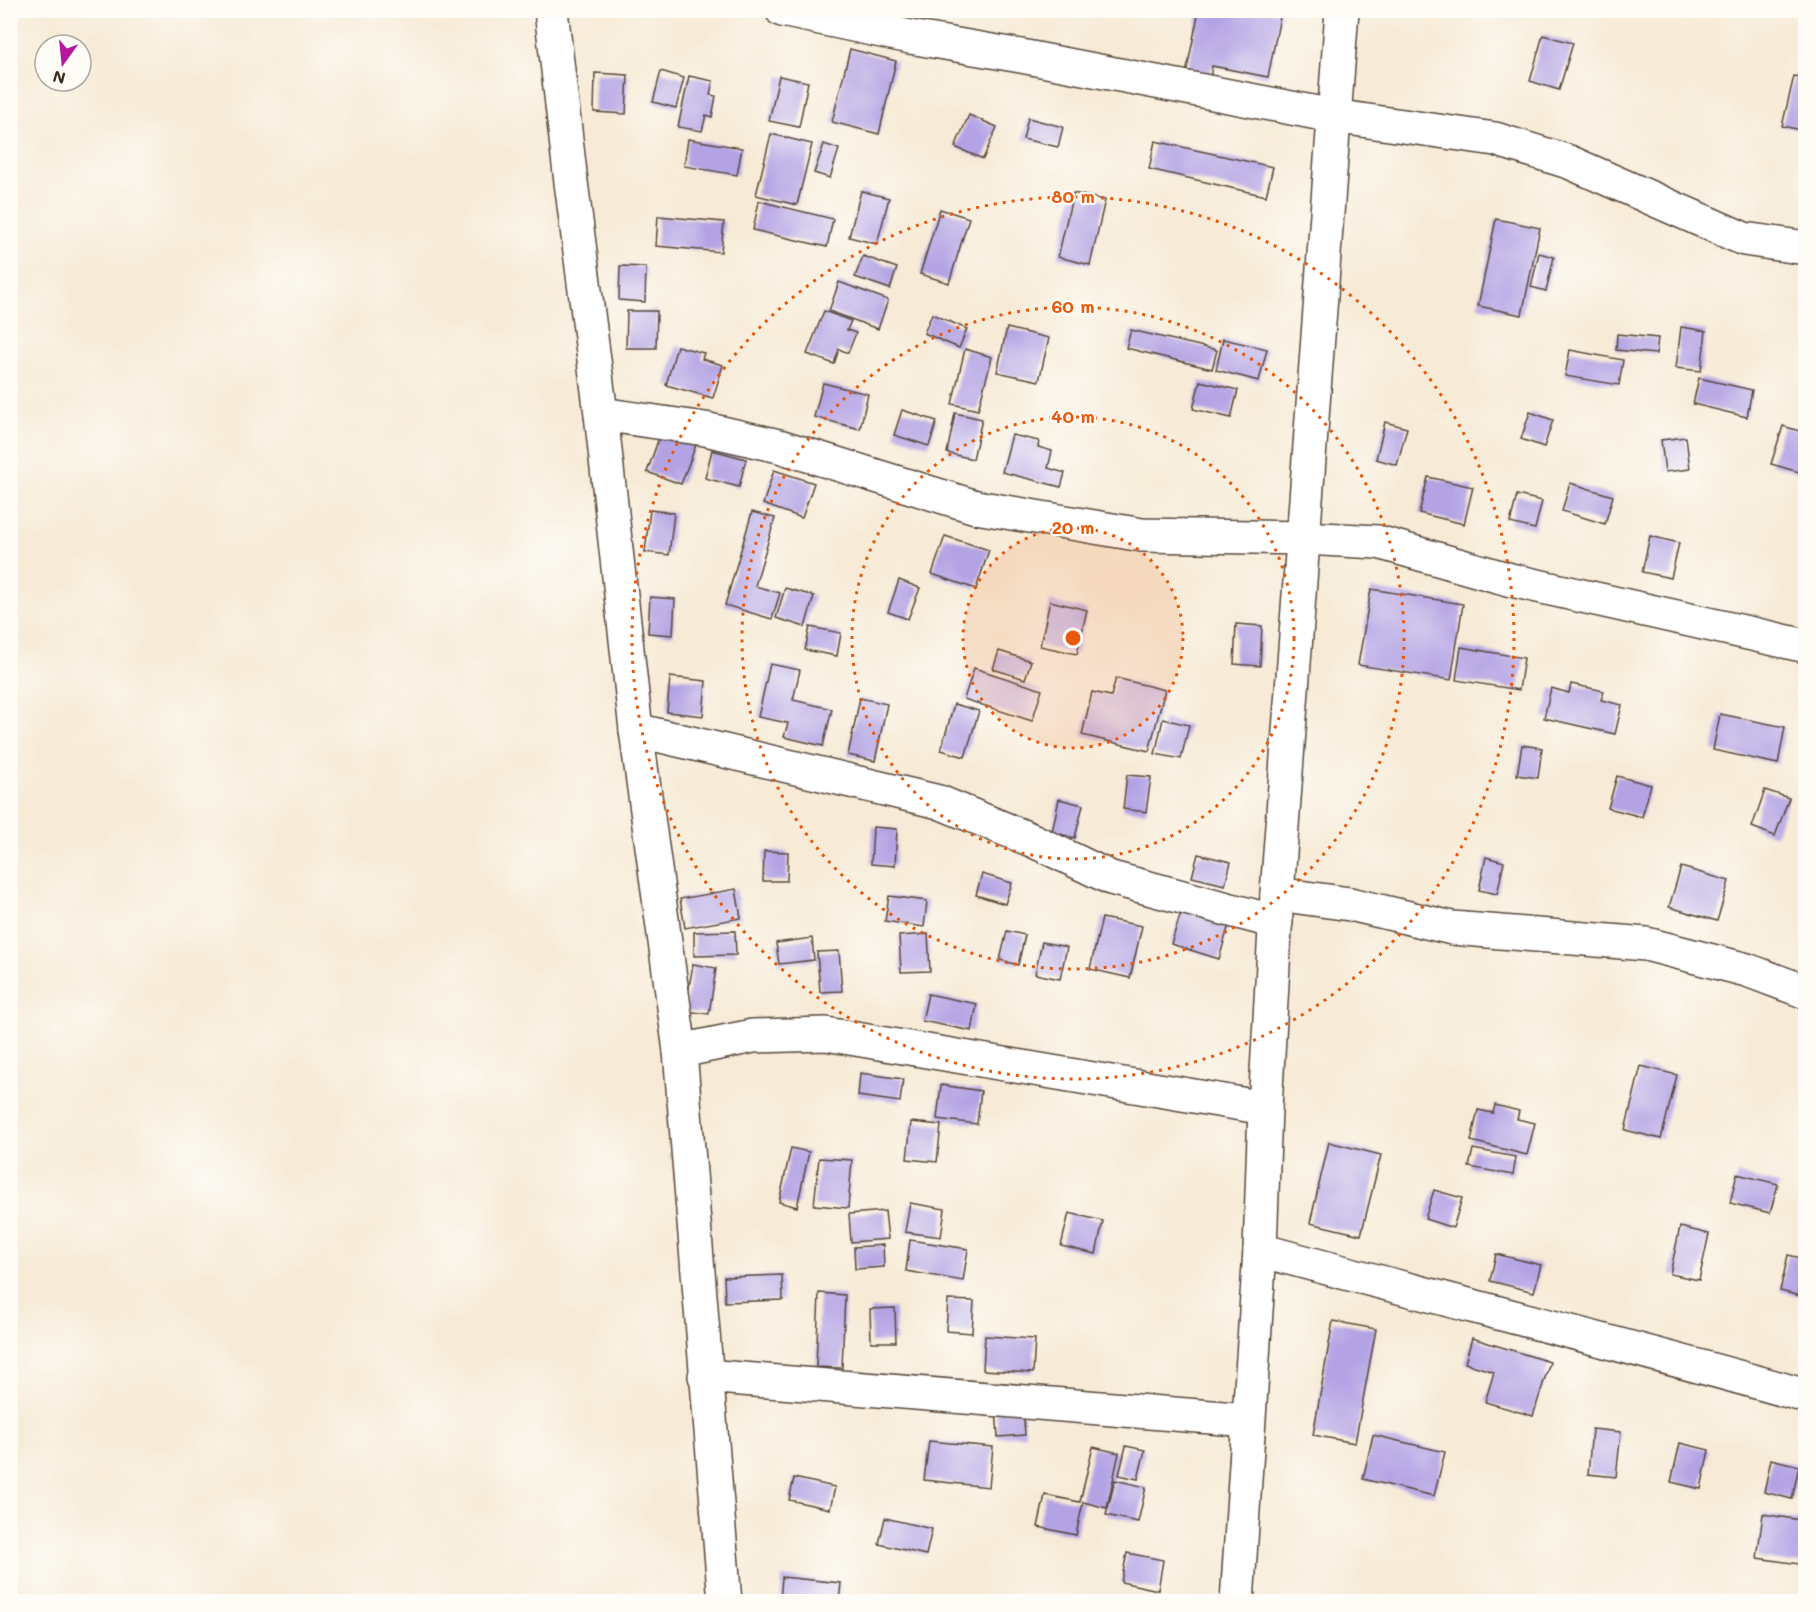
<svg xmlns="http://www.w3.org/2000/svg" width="1816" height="1612" viewBox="0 0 1816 1612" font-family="Mali,sans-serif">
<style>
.building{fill:#b4a3e4}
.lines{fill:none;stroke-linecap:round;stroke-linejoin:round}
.minor-casing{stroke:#57473a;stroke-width:36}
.minor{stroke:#fff;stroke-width:33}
.ring{fill:none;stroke:#e8590c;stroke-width:3;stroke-dasharray:3 6}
.centre{fill:#e8590c;stroke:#fdfcf7;stroke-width:3}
.ring-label{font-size:18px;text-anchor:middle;font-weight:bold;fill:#e8590c;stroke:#fdfcf7;stroke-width:4.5;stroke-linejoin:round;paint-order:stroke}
</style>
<rect width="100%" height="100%" fill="#fdfcf7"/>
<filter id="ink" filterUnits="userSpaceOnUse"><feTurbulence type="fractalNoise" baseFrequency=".0167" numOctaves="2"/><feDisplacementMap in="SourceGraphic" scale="12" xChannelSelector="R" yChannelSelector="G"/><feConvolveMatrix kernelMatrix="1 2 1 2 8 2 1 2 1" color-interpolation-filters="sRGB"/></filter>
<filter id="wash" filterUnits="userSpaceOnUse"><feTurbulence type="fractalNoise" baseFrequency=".008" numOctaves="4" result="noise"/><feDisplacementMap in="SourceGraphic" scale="24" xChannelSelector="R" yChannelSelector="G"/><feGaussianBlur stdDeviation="1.35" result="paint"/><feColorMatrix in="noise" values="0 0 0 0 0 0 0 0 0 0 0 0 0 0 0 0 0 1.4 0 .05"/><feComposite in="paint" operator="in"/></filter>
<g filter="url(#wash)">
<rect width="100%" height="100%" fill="#f7ead6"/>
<g id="blocks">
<g class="building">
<path d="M1199,10L1281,12L1268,77L1212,66L1210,79L1186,74Z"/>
<path d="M1543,35L1573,43L1559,90L1530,81Z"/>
<path d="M850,49L896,61L879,134L832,122Z"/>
<path d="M661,71L684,78L676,108L653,102Z"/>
<path d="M595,73L628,75L626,114L594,112Z"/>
<path d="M689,76L713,81L710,95L716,96L712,117L706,115L702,131L678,127Z"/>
<path d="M779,76L808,82L799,127L769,121Z"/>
<path d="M1794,76L1806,78V131L1782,126Z"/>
<path d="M969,115L997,127L983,159L955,147Z"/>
<path d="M1028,118L1063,127L1058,147L1023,139Z"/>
<path d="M771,134L812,144L797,205L756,195Z"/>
<path d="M688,139L742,148L737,175L684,166Z"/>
<path d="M1155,141L1273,167L1266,196L1149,169Z"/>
<path d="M824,144L839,149L830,178L814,173Z"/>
<path d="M861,191L889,198L877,244L849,237Z"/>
<path d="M1073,193L1105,200L1090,265L1058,257Z"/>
<path d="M759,201L833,219L827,247L753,230Z"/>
<path d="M940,209L969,218L949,283L920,274Z"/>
<path d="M658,216L724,222L721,252L656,246Z"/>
<path d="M1496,219L1540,228L1522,315L1478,306Z"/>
<path d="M1539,253L1554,257L1546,291L1531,287Z"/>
<path d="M863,256L897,268L890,289L855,277Z"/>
<path d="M620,266L646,267L645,302L619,300Z"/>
<path d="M839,282L888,300L878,329L829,311Z"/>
<path d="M627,311H657L656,348H626Z"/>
<path d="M824,311L851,321L847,330L856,333L848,353L839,349L834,364L807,354Z"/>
<path d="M932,314L967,329L959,348L924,333Z"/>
<path d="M1681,327L1706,331L1701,371L1676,368Z"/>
<path d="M1007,328L1049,338L1039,381L997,372Z"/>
<path d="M1131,330L1217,350L1212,369L1126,348Z"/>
<path d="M1617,334L1658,338L1656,354L1616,350Z"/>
<path d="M1223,339L1267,349L1259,381L1216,370Z"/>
<path d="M677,346L704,353L702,359L723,365L713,398L666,385Z"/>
<path d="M965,349L992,357L978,410L952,404Z"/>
<path d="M1570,350L1623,360L1619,385L1565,376Z"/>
<path d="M1699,378L1752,390L1747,417L1693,404Z"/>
<path d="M1200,381L1238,390L1231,418L1193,409Z"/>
<path d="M823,383L868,394L860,429L814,417Z"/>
<path d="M902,410L937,421L929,446L894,435Z"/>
<path d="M1530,412L1553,420L1544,447L1521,439Z"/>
<path d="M955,413L982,419L973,459L947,453Z"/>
<path d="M1385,422L1407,428L1397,465L1376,459Z"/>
<path d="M1783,426L1806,433V474L1771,464Z"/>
<path d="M661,432L696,445L681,484L647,472Z"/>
<path d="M1012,435L1039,441L1038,447L1052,451L1048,468L1065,473L1061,487L1002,472Z"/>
<path d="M1686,437L1690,469L1665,472L1661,440Z"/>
<path d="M712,450L746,459L739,487L705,478Z"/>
<path d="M774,470L814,483L802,518L763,504Z"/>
<path d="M1428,477L1473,487L1464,524L1419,513Z"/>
<path d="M1570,483L1613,496L1605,524L1562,511Z"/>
<path d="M1517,495L1542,501L1535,529L1510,523Z"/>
<path d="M650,510L674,513L669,555L645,552Z"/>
<path d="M752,512L775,518L755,586L780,593L772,619L725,605Z"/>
<path d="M945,536L989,550L976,589L932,574Z"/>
<path d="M1650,536L1679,543L1671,578L1642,572Z"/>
<path d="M899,580L920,588L908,619L888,612Z"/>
<path d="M785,588L814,596L805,627L776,618Z"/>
<path d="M1371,589L1463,604L1451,680L1358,665Z"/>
<path d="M650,597L675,599L673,635L648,633Z"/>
<path d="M1050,601L1087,610L1077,654L1040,646Z"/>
<path d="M1236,624L1262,626L1260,666L1234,664Z"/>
<path d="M810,627L841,633L837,656L805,650Z"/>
<path d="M1461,647L1524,658L1519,690L1456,680Z"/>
<path d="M999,651L1031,661L1025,679L993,669Z"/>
<path d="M770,664L800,670L793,700L832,709L823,746L784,737L788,723L758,717Z"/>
<path d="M974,668L1042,690L1032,721L964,699Z"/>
<path d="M670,677L706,681L703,716L667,712Z"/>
<path d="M1116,678L1165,690L1149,751L1082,735L1092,692L1111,696Z"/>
<path d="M1571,684L1604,691L1601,700L1622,705L1615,734L1544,718L1551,688L1569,693Z"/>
<path d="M860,698L887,704L875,761L848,755Z"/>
<path d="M954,704L979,711L965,757L941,750Z"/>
<path d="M1720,714L1785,727L1778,764L1713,750Z"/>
<path d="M1163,719L1189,725L1181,759L1155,754Z"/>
<path d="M1522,745L1542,748L1538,778L1517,775Z"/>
<path d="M1127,775L1151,777L1146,812L1123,809Z"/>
<path d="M1617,776L1651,785L1642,817L1608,808Z"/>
<path d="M1765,790L1789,798L1775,836L1752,827Z"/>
<path d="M1059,799L1083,805L1075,838L1052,832Z"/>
<path d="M873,827L897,829L895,866L871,864Z"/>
<path d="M764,851L788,852L787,881H763Z"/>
<path d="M1198,854L1231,862L1225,885L1192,877Z"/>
<path d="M1486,857L1504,862L1497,894L1479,890Z"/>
<path d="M1681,867L1729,881L1717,921L1669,907Z"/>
<path d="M982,874L1012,883L1005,904L976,895Z"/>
<path d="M736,889L741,918L685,928L680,899Z"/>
<path d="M889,896L927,901L924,927L885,921Z"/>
<path d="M1183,906L1230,921L1219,959L1171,944Z"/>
<path d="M1102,918L1142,926L1130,978L1090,969Z"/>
<path d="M735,931L736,955L694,956V932Z"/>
<path d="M1007,931L1025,935L1018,965L1000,960Z"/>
<path d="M928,934L930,971L901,972L899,936Z"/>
<path d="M812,938L814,960L779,964L776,943Z"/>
<path d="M1042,942L1067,947L1060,979L1035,974Z"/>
<path d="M839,951L842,991L820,992L817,952Z"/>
<path d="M693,964L716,968L709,1014L685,1011Z"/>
<path d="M928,994L977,1004L972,1031L922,1021Z"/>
<path d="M1641,1066L1677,1075L1661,1139L1625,1130Z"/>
<path d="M860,1073L903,1079L900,1102L858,1096Z"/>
<path d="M941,1085L981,1091L977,1124L937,1119Z"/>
<path d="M1495,1105L1519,1111L1517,1119L1535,1123L1527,1155L1471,1141L1478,1110L1493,1113Z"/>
<path d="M911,1122L941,1125L937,1162L907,1159Z"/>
<path d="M1329,1142L1381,1155L1361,1235L1310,1223Z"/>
<path d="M791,1148L809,1152L797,1207L779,1202Z"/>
<path d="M1473,1149L1516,1157L1513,1175L1469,1167Z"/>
<path d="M819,1158L852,1160L848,1208L814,1205Z"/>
<path d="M1737,1174L1778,1184L1770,1213L1730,1203Z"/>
<path d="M1434,1190L1462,1198L1453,1228L1425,1219Z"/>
<path d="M910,1203L945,1209L941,1237L905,1232Z"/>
<path d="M885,1211L888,1239L851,1242L849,1214Z"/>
<path d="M1069,1213L1103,1221L1096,1254L1061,1246Z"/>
<path d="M1680,1227L1709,1234L1699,1280L1670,1274Z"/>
<path d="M910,1240L968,1249L963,1281L906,1271Z"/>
<path d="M883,1245L884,1267L855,1269L854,1247Z"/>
<path d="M1496,1254L1541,1265L1534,1292L1490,1281Z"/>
<path d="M1788,1255L1806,1259V1277L1801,1296L1780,1291Z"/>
<path d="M782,1275L783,1300L725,1302L724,1277Z"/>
<path d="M819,1293L845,1295L842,1368L816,1367Z"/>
<path d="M948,1300L974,1301L972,1333L946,1331Z"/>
<path d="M895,1308L896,1342H871L870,1309Z"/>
<path d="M1333,1321L1376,1329L1355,1443L1313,1435Z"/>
<path d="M985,1336L1035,1339L1033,1373L983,1370Z"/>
<path d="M1472,1338L1550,1362L1533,1416L1485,1402L1494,1372L1465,1363Z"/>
<path d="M1023,1407L1025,1435L998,1437L996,1409Z"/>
<path d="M1592,1429L1621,1432L1616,1477L1588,1474Z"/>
<path d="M1373,1435L1445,1452L1434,1496L1363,1479Z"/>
<path d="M929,1441L993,1447L989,1487L924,1480Z"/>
<path d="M1680,1443L1709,1450L1701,1489L1671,1482Z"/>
<path d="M1126,1446L1145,1450L1138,1479L1119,1475Z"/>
<path d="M1093,1447L1119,1453L1107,1508L1083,1502L1076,1535L1038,1527L1045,1495L1080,1502Z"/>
<path d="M1771,1459L1799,1466L1792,1499L1764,1492Z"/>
<path d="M794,1478L835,1487L830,1509L789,1500Z"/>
<path d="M1115,1480L1146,1487L1138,1522L1106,1515Z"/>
<path d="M1763,1514L1806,1521V1565L1757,1558Z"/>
<path d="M885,1518L932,1529L926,1555L879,1544Z"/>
<path d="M1127,1553L1163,1560L1158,1590L1121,1582Z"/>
<path d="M782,1577L841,1583L839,1602H780Z"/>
</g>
</g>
</g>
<g filter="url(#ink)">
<use href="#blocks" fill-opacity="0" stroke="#57473a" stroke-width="1.5"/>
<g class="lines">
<g class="minor-casing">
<g id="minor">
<path d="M551,10L571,182L601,414L636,730L680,1051L725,1602"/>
<path d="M782,10L910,37L1021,56L1333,116L1495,139L1569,162L1744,239L1806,248"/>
<path d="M601,414L705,429L779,446L976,507L1142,535L1304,538L1378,542L1511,580L1806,646"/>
<path d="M636,730L939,802L1034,841L1111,878L1276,922"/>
<path d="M1277,894L1350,904L1452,928L1646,944L1747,970L1806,992"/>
<path d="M680,1051L753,1036L826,1034L1265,1108"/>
<path d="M1260,1250C1441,1299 1624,1344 1806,1396"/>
<path d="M705,1376L1248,1420"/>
<path d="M1237,1602L1260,1250L1265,1108L1277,894L1342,10"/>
</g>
</g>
<use href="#minor" class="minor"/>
</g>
</g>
<circle cx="1073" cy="638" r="110" fill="#e8590c" fill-opacity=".12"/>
<g class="ring">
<circle cx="1073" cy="638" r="110"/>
<circle cx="1073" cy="638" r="221"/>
<circle cx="1073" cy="638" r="331"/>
<circle cx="1073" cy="638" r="441"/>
</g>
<circle cx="1073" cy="638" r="9" class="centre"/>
<g class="ring-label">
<text x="1073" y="203">80 m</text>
<text x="1073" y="313">60 m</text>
<text x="1073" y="423">40 m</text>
<text x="1073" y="534">20 m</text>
</g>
<rect width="1816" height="1612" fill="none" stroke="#fdfcf7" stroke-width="36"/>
<g transform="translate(63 63) rotate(195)"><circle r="28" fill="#fdfcf7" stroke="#afa8a0" stroke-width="1.5"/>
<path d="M0-4.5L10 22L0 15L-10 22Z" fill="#b5179e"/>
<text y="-9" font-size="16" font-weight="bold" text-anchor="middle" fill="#3b2a1e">N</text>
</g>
</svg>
